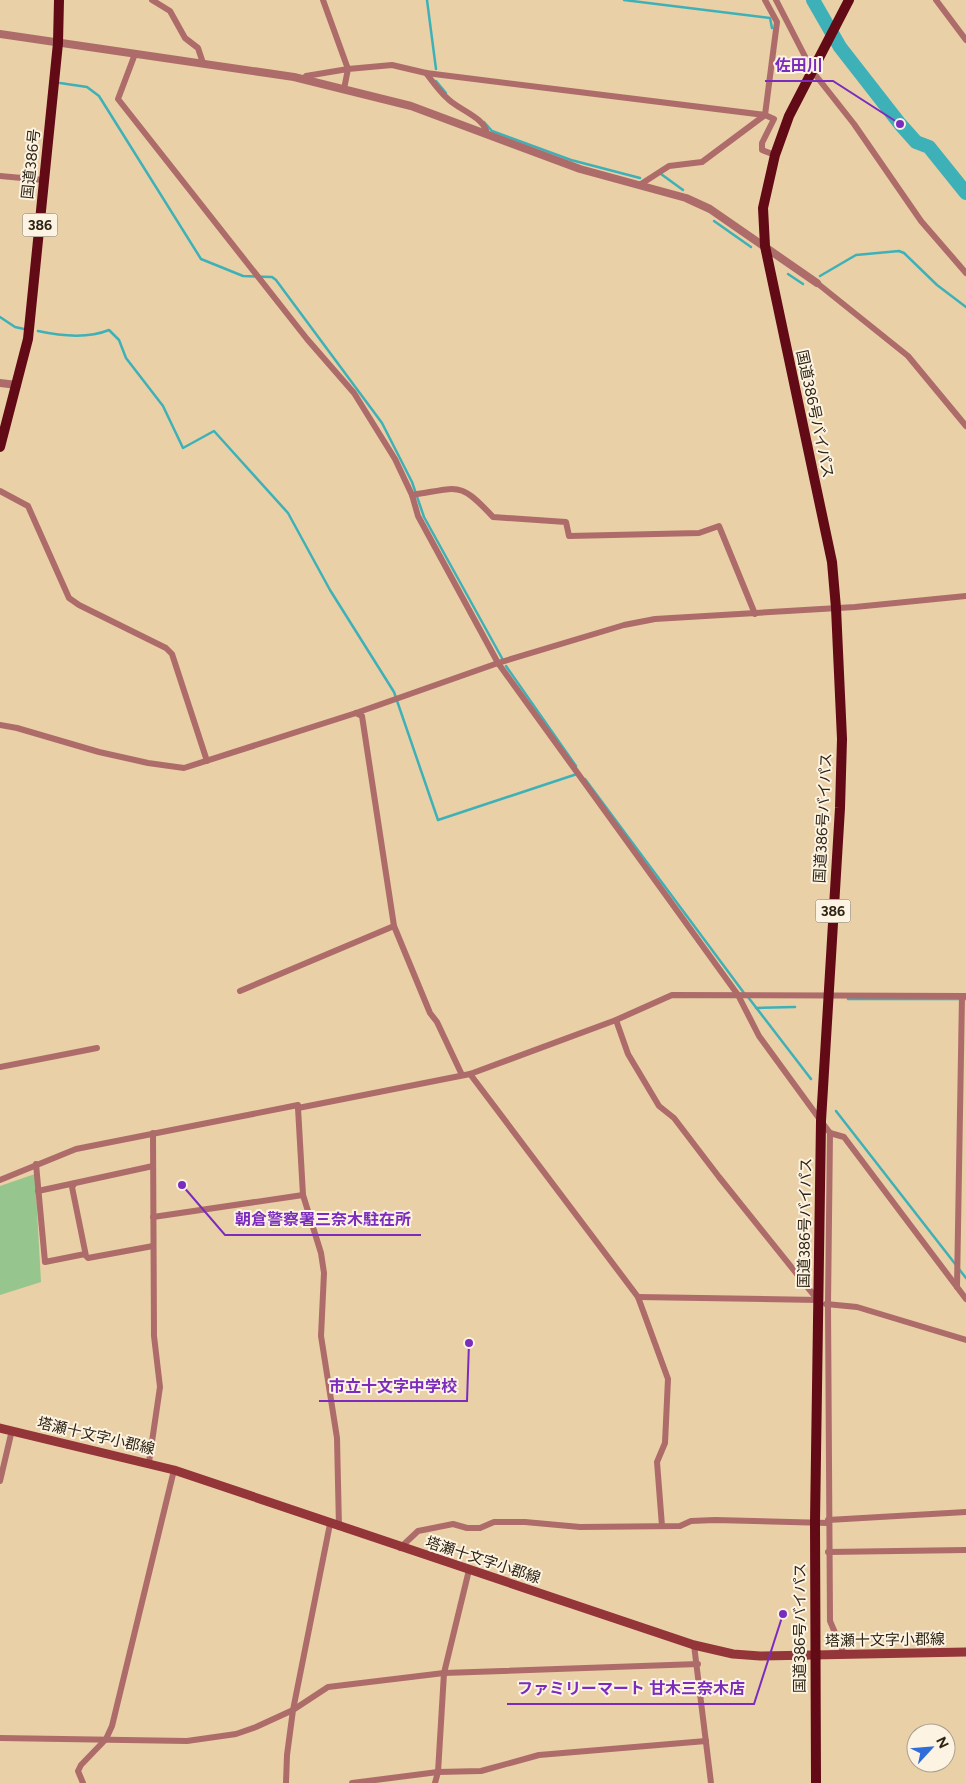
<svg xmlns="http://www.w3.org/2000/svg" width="966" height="1783" viewBox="0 0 966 1783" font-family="Figtree,'Noto Sans JP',sans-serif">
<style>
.green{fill:#96c58e}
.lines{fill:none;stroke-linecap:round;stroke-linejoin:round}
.stream{stroke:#3eb1b8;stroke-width:2.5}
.river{stroke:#3eb1b8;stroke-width:14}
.minor{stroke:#ad6c6a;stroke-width:6}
.tertiary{stroke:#ad6c6a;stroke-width:8}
.secondary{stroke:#933539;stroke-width:9}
.trunk{stroke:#620a15;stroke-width:10}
.labels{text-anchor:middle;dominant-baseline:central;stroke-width:4;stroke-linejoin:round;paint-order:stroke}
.shield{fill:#fdf3e3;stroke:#6b6252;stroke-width:1}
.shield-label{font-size:14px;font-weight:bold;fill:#2d2414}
.street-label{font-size:15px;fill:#2d2414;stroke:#fdf3e3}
.leader{fill:none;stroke:#7b2cbf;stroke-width:2}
.callout-dot{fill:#7b2cbf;stroke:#fdf3e3;stroke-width:2}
.callout-label{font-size:16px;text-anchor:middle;font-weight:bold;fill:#7b2cbf;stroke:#fdf3e3;stroke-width:4;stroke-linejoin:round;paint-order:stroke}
</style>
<rect width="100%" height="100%" fill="#e9d0a7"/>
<path class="green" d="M35,1174L41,1282L0,1295V1186Z"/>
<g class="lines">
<g class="stream">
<path d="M427,0L436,69"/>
<path d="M624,0L770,18L772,28"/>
<path d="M436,81L446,93"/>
<path d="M60,83L87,87L99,96L201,259L243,276L272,277L276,280L382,423L412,482L424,517L503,660"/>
<path d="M484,122L492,131L571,160L640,178"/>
<path d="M661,174L683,190"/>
<path d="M714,221L751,247"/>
<path d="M788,274L803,284"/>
<path d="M820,276L856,255L899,251L904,253L937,285L966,307"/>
<path d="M0,317L15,327L24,329"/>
<path d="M38,331C61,336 87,339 109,330L119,340L126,358L163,406L183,448L214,431L288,513L330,590L394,692L438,820L577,774"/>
<path d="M506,666L576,766"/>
<path d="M585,779L744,993"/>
<path d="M748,997L811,1079"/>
<path d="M848,999H966"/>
<path d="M756,1008L795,1007"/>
<path d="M836,1111L956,1265"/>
<path d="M959,1269L966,1278"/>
</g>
<path class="river" d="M813,0L840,47L900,124L916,142L929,147L966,193"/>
<g class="minor">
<path d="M152,0L170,11L185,38L198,48L203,63"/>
<path d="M776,0L813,72L854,124L921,221L966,273"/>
<path d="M936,0L966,40"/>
<path d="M135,54L118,99L307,339L354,393L395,459L412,495L418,516L498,663L738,995L759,1036L821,1121L830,1133L844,1137L966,1299"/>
<path d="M426,73C433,82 439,91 447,98C458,110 486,117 487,135"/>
<path d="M303,79L306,76L348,69L323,0"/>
<path d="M344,89L348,69L392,65L426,73L765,115L774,119L762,143V150L775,155"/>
<path d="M0,176L44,180"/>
<path d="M641,184L669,166L702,162L765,115L777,22L765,0"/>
<path d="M817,283L908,356L966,426"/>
<path d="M0,491L28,506L69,598L79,605L166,648L172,654L207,761"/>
<path d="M412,495C459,488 459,480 493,517L566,522L569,536L699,533L719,526L755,614"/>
<path d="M356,713L362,716L394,926L430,1013L437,1022L462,1075"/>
<path d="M0,725L17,728L99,752L148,763L184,768L356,713L498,663L624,625L655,619L855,607L966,596"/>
<path d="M240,991L394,926"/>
<path d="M616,1020L628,1054L659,1106L674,1118L719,1177L817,1299"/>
<path d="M0,1067L97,1048"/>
<path d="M470,1074L638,1297L668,1379L665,1443L657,1462L662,1526"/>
<path d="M298,1108L303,1195L321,1253L324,1273L321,1336L337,1438L339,1527"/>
<path d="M830,1133L828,1305L830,1621L844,1654"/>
<path d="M36,1164L45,1262L85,1254"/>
<path d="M0,1180L76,1149L298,1105V1108L470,1074L616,1020L672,995L966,996"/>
<path d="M38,1191L75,1183"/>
<path d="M153,1217L303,1195"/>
<path d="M153,1246L88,1258L86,1256L72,1187L75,1183L153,1166"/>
<path d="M957,1287L962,996"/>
<path d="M638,1297L819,1300"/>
<path d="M826,1304L857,1307L966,1340"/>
<path d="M149,1462L160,1387L154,1336L153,1133"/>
<path d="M0,1481L12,1430"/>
<path d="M828,1520L966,1512"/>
<path d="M400,1548L418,1531L453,1524L467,1528H480L494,1522H525L580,1527L680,1526L691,1521L715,1520L828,1523"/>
<path d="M828,1552L966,1550"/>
<path d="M694,1645L711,1783"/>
<path d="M0,1738L187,1741L236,1734L256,1727L293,1710L328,1687L444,1673L698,1664"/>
<path d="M83,1783L78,1771L81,1765L106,1739L112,1726L174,1470"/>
<path d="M286,1783L287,1755L293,1710L330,1524"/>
<path d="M352,1783L438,1772L481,1771L539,1755L706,1741"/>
<path d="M435,1783L438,1772L444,1673L469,1570"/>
</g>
<g class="tertiary">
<path d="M0,34L294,77L411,106L580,169L686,198L710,209L817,283"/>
<path d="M0,383L17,385"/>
</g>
<path class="secondary" d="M0,1428L174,1470L694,1645L733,1654L760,1656L966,1652"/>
<g class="trunk">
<path d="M0,447L28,339L58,43L59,0"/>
<path d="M816,1783L815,1522L821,1121L840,808L842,739L836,608L832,562L765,246L763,208L775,155L789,116L849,0"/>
</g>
</g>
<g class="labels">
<g class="shield">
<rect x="22.5" y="213.5" width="35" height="23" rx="4"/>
<rect x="815.5" y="899.5" width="35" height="23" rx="4"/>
</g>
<g class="shield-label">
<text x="40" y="225">386</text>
<text x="833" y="911">386</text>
</g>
<g class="street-label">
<text transform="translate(31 164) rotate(-84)">国道386号</text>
<text transform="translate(815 414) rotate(78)">国道386号バイパス</text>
<text transform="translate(823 818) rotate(-87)">国道386号バイパス</text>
<text transform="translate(805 1223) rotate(-89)">国道386号バイパス</text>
<text transform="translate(96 1436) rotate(13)">塔瀬十文字小郡線</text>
<text transform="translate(483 1560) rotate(18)">塔瀬十文字小郡線</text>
<text transform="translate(800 1628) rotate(-90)">国道386号バイパス</text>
<text transform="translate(885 1640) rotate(-1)">塔瀬十文字小郡線</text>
</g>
</g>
<path class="leader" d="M900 124L833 81H765M182 1185L225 1235H421M469 1343L467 1401H319M783 1614L754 1704H507"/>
<g class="callout-dot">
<circle cx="900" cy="124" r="5"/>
<circle cx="182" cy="1185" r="5"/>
<circle cx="469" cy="1343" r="5"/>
<circle cx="783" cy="1614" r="5"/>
</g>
<g class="callout-label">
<text x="799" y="71">佐田川</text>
<text x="323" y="1225">朝倉警察署三奈木駐在所</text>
<text x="393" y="1392">市立十文字中学校</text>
<text x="631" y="1694">ファミリーマート 甘木三奈木店</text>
</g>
<g transform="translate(931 1748) rotate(64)"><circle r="24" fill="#fdf3e3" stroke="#aaa090"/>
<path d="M0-4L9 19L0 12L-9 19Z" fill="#306ddb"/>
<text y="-8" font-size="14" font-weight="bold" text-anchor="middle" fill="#2d2414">N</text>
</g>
</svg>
